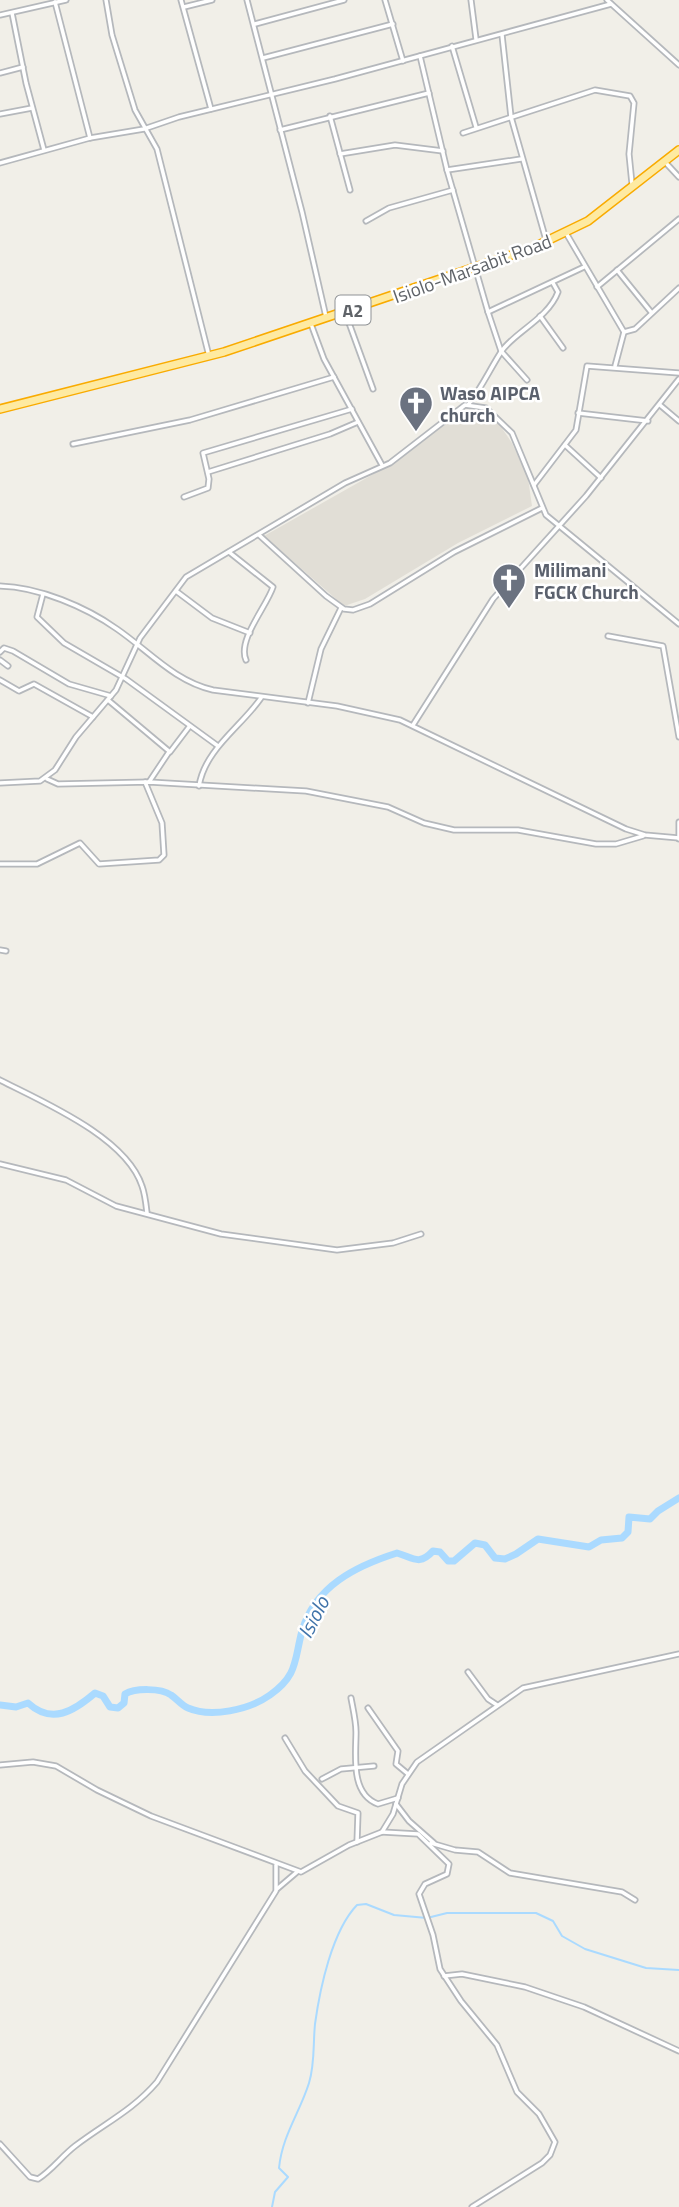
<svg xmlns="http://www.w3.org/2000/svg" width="679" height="2207" viewBox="0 0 679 2207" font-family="'Titillium Web',sans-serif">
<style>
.education{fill:#e1ded6}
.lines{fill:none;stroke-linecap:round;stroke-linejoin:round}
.stream{stroke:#aadaff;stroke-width:2}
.river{stroke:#aadaff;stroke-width:7}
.minor-casing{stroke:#b5b8bc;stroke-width:7}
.trunk-casing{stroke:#f9ab00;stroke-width:10}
.minor{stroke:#fff;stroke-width:3.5}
.trunk{stroke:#feeaa1;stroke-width:7}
.labels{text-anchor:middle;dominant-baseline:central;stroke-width:5;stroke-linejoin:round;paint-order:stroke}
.shield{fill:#fff;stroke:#8f9295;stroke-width:2}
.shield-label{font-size:18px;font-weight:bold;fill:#5f6368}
.street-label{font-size:19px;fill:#5f6368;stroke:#fff}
.worship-label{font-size:19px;font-weight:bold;fill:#5b616d;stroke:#fff;text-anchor:start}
.water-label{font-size:21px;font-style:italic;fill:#4174aa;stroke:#fff}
</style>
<rect width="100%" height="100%" fill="#f1efe8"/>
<path class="education" d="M467,403L497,421L512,443L528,478L532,506L458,543L365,599L344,606L264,536L400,459L453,409Z"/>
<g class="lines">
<path class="stream" d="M272,2207L275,2192L288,2177L279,2168C282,2136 300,2112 309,2083C315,2064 313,2043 315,2024C320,1988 332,1931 357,1905L366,1904L394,1915L427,1918L447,1913H536L553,1921L562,1936L585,1949L646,1968L679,1970"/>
<path class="river" d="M0,1705L16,1707L28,1703C52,1725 74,1711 95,1693L103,1696L110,1707L118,1708L124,1703L125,1694C135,1688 161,1688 171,1695C177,1699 181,1705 188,1708C211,1718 249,1710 270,1695C298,1675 294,1661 302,1631C315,1586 356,1566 397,1553C414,1558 419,1566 433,1551L440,1552L448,1561H454L475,1543L485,1545L495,1558L505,1559L516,1554L538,1539L589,1547L601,1540L622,1538L628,1532L629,1517L650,1519L658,1511L679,1498"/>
<g class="minor-casing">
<g id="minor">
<path d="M106,0L112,35L135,110L157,149L209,356"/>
<path d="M181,0L211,109"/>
<path d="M247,0L302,212L326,317"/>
<path d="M385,0L403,61"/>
<path d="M471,0L476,39"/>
<path d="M607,0L679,65"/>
<path d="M55,2L90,138"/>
<path d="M184,7L212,0"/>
<path d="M12,13L26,83L44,150"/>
<path d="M0,15L66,0"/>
<path d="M255,24L344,0"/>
<path d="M502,35L511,117L546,240"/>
<path d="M452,46L476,127"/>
<path d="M420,56L447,170L488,312L501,351L527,380"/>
<path d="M263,58L393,24"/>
<path d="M0,73L23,67"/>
<path d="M0,114L32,108"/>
<path d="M330,116L350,190"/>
<path d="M280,130L429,93"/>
<path d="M463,133L595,90L630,96L634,103L629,154L632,184"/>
<path d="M340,154L395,145L443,151"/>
<path d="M665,162L679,177"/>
<path d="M0,163L90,138L144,129L179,117L335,79L611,4"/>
<path d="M447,170L521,159"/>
<path d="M366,221L389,208L453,190"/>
<path d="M566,233L624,332L635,329L679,288"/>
<path d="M617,270L651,312"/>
<path d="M597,287L679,219"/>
<path d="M345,312L373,389"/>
<path d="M488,312L584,267"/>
<path d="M540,316L563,348"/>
<path d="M311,324L324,359L382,465"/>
<path d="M615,366L624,332"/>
<path d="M468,405C481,389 490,369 501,352C513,333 548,319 558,292L553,283"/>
<path d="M660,405L679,421"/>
<path d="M578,413L648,421"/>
<path d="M73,444L190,420L334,377"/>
<path d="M565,445L601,478"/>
<path d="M208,472L330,434L358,422"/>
<path d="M534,485L576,430L587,366L679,373"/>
<path d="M184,497L208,488L209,479L203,453L352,409"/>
<path d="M259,535L326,596L344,609L353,610L370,604L454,552L542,508"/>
<path d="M229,552L273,587C267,606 237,640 246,660"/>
<path d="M0,586C39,587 86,607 117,629C149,651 174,681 213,690L337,706L400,720L626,829L645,835L679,838"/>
<path d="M176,591L212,618L250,633"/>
<path d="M43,594L37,617L64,643L126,679L218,746"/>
<path d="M608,636L663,646L679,737"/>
<path d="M0,652L4,648L13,651L69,684L111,696"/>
<path d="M0,660L8,666"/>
<path d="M0,680L19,691L34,684L93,717"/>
<path d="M108,700L170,752L189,727"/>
<path d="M308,703L321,649L341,608"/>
<path d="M413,725L493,599L586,496L679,379"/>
<path d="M47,779L58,784L149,782L306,791L388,807L424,823L454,830H518L596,844H616L643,836"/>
<path d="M149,782L169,752"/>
<path d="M0,783L40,781L55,770L76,737L116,690L140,638L186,577L345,483L390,463L465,405L486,408L512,433L546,515L679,624"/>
<path d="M199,786C205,749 241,727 261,698"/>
<path d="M679,822V839"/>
<path d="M0,864H37L80,843L99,864L159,860L164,855L162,823L145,782"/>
<path d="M0,950L6,951"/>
<path d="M0,1080C43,1102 126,1137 142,1186C145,1194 146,1204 147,1213"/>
<path d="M0,1164L66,1180L116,1206L221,1234L337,1250L393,1243L421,1234"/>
<path d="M468,1672L488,1699L497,1705"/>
<path d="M351,1698C353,1709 356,1721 356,1732C356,1755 350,1794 378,1804L398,1798"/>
<path d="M368,1708L398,1751L396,1764L408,1774"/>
<path d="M285,1738L305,1771L338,1806L358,1813L357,1842"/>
<path d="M0,1765L33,1762L56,1766L97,1790L151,1816L301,1872L349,1845L382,1832L393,1814L402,1784L417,1762L523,1688L679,1654"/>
<path d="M322,1779L341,1769L374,1766"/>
<path d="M396,1804L409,1821L434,1843"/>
<path d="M382,1832L418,1834L449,1864L447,1874L425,1884L419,1894L433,1935L440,1969L461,2001L497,2045L517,2092L539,2114L555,2142L550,2155L542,2163L472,2207"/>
<path d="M431,1843L455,1850L478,1852L510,1873L622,1892L635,1900"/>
<path d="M277,1889L297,1872"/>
<path d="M444,1976L462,1974L525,1987L584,2007L679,2051"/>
<path d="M0,2144L30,2177L38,2179C52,2170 62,2156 75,2146C105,2123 132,2111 157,2082L276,1891V1865"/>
</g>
</g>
<g class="trunk-casing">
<path id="trunk" d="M0,409L224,352L532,248L588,221L679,150"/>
</g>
<use href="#minor" class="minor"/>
<use href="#trunk" class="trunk"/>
</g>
<defs>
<g id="church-pin" transform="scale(1.75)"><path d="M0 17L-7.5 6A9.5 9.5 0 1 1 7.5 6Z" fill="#6b7280" stroke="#fff"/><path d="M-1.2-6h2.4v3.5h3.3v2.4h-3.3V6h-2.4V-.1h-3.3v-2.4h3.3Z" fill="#fff"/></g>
</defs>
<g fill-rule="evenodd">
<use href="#church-pin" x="416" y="403"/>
<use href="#church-pin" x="509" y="580"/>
</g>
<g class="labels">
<rect class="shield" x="335.5" y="295.5" width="35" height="29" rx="5"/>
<g class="shield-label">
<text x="353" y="310">A2</text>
</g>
<g class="street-label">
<text transform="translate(472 268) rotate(-20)">Isiolo-Marsabit Road</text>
</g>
<g class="worship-label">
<text x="440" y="392">Waso AIPCA<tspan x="440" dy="22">church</tspan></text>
<text x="534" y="569">Milimani<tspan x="534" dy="22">FGCK Church</tspan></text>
</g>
<g class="water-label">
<text transform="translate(313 1617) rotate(-63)">Isiolo</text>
</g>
</g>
</svg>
